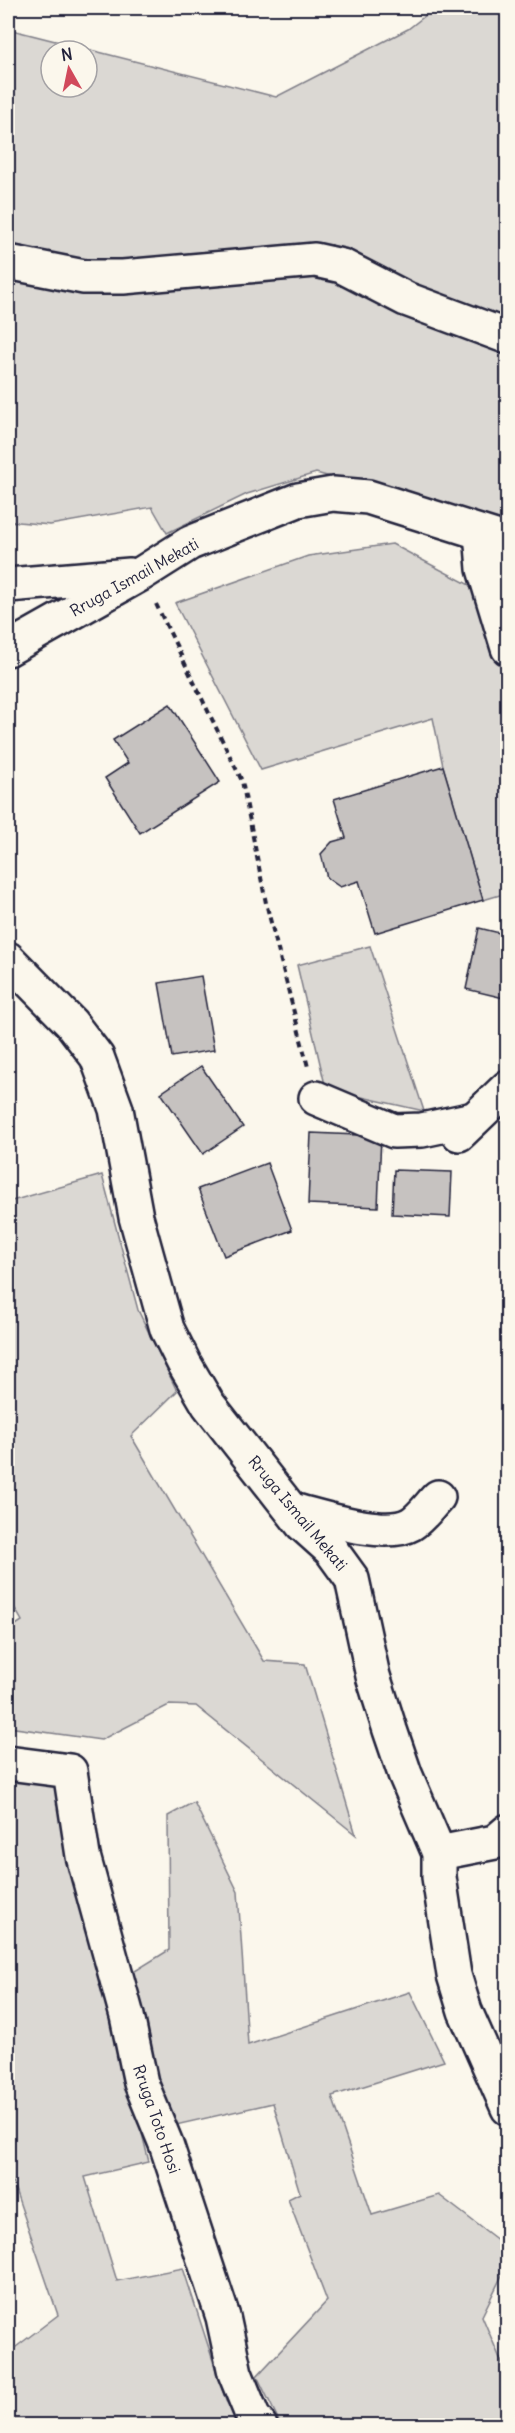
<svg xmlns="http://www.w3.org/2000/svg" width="515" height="2433" viewBox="0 0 515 2433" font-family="Delius,sans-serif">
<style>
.green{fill:#dbd8d3;stroke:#7e7d87;stroke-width:1.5;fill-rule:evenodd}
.building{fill:#c6c2c0;stroke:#22223b;stroke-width:1.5}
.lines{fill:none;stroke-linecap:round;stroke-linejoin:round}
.minor-casing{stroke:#22223b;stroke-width:38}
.path{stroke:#22223b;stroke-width:4;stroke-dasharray:6 4.5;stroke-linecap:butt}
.minor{stroke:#fbf7ec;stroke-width:33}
.labels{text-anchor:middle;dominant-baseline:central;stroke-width:6;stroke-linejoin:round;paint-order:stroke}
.street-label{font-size:16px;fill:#22223b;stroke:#fbf7ec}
</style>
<rect width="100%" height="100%" fill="#fbf7ec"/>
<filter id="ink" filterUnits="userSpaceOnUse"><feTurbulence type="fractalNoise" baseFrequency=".0167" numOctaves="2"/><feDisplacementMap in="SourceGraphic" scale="12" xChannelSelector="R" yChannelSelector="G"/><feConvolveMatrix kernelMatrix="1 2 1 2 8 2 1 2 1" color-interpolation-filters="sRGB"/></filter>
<g filter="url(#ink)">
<g class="green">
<path d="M435,8H507V524L316,473L247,494L167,533L152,507L50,525L8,521V29L276,97L408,29ZM51,51H87V87H51Z"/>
<path d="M392,544L479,590L507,682V893L483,900L443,766L433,718L261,770L175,603L308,556Z"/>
<path d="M370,946L424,1111L326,1089L297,965Z"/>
<path d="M102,1175L138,1310L177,1391L131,1436L264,1661L305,1664L356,1835L196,1706L169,1705L101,1740L8,1727V1630L22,1621L8,1596V1202Z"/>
<path d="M8,1781L56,1785L149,2162L85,2177L117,2281L183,2268L226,2401L241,2425H16L8,2412V2353L58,2315L8,2169V2059L15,2049L8,2035Z"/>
<path d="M194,1802L238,1892L248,2045L410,1992L444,2061L332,2096L372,2215L439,2195L507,2247V2265L482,2316L507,2375V2425H281L257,2376L327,2301L288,2199L300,2193L273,2103L176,2125L153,2077L130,1974L169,1950L168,1816Z"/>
</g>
<g class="building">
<path d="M170,704L220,782L140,833L105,778L128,763L113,740Z"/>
<path d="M443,766L483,900L375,933L359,881L340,887L327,878L321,854L332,842L346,838L334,799Z"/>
<path d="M479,928L508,935V999L466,989Z"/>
<path d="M201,976L214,1050L172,1057L159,983Z"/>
<path d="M201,1066L243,1127L203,1154L161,1093Z"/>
<path d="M311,1133L381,1136L378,1207L308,1204Z"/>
<path d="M267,1163L292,1230L224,1256L198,1189Z"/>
<path d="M394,1170L452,1172L450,1217L392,1214Z"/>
</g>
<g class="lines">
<g class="minor-casing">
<g id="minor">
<path d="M8,262L84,277H123L315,260L342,266L406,299L508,337"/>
<path d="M481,533L484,569L508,648"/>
<path d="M8,585L130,575"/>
<path d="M8,649L141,574L190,543L298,500L333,494L368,497L508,541"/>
<path d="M8,959L71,1023L97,1057L116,1109L136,1217L167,1329L184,1363L208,1404L302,1524L331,1550L352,1579L373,1676L390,1730L405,1774L439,1853V1877L454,1975L465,2011L508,2108"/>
<path d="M316,1098L394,1131L422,1130L474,1119"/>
<path d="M459,1134L508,1087"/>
<path d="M292,1510C321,1517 385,1539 411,1524C421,1518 430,1505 438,1497"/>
<path d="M8,1763L70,1771L83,1856L127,2016L141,2083L166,2144L223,2317L235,2373L253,2417L260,2426"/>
<path d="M439,1853L495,1842L508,1831"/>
</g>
</g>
<path class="path" d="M156,604L242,781L266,903L308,1067"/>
<use href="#minor" class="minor"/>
</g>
</g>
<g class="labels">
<g class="street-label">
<text transform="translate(134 577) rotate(-29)">Rruga Ismail Mekati</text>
<text transform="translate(298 1513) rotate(50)">Rruga Ismail Mekati</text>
<text transform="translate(157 2119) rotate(71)">Rruga Toto Hosi</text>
</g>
</g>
<rect width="515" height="2433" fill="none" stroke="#fbf7ec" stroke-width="30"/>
<rect x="15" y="15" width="485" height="2403" fill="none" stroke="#22223b" stroke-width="2" filter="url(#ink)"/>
<g transform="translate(69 69) rotate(351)"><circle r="28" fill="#fbf7ec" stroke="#a4a2a5" stroke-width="1.5"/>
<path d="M0-4.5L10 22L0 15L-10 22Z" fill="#d1495b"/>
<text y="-9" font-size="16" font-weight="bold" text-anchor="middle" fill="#22223b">N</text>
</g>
</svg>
